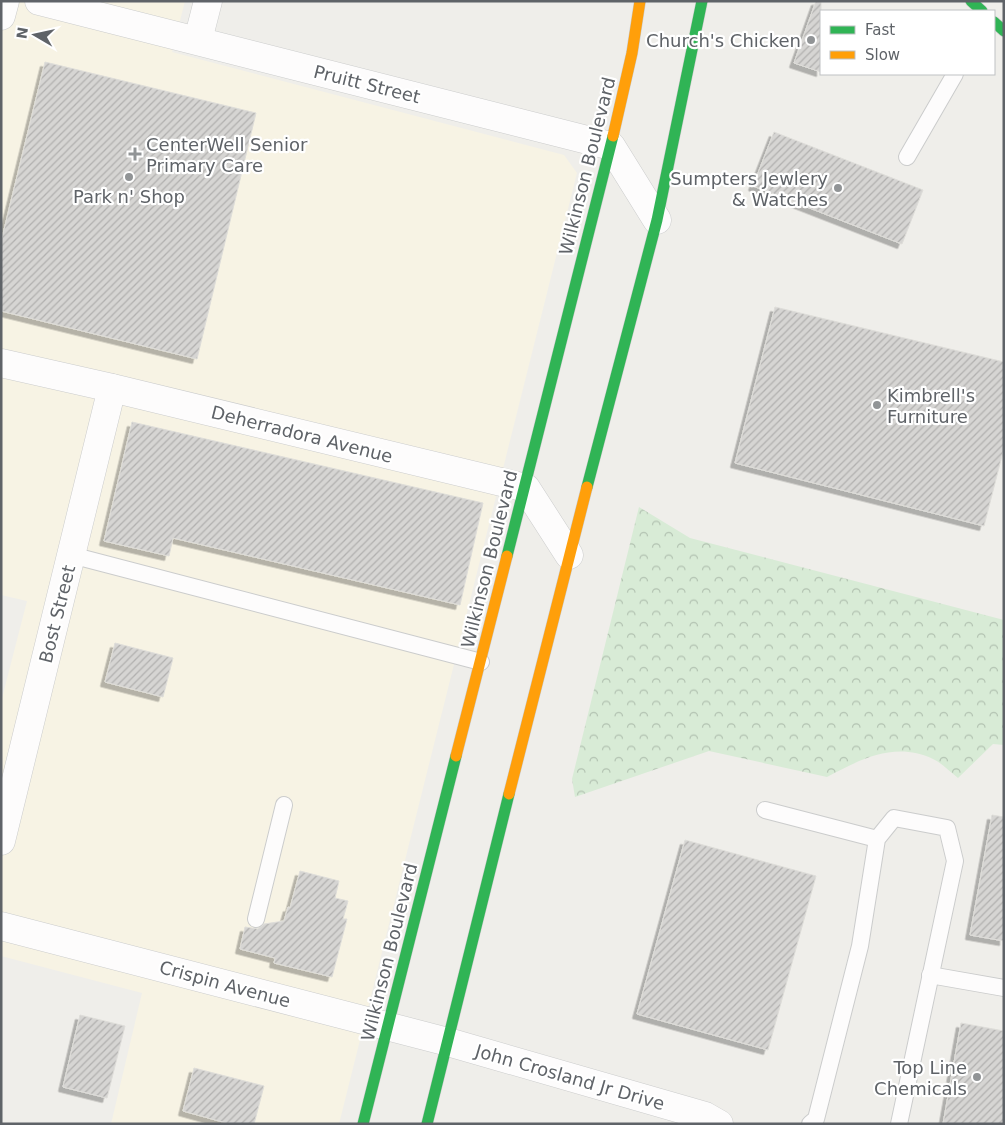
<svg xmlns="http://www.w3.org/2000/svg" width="1005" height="1125" viewBox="0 0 1005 1125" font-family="'DejaVu Sans',sans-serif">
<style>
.commercial{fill:#f7f3e4}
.forest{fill:url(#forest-crowns)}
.building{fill:url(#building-hatch);stroke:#deddd9;filter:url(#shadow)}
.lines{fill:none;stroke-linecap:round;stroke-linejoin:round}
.lane-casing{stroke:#cbcccc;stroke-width:18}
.street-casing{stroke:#cbcccc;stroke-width:29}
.fast-casing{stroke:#cacacb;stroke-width:12}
.slow-casing{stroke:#cacacb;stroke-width:12}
.lane{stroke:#fdfcfc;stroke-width:16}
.street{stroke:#fdfcfc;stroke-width:28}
.fast{stroke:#30b455;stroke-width:11}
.slow{stroke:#ff9f0a;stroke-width:11}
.poi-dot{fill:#919496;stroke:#fff;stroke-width:2}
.labels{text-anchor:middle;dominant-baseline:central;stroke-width:4.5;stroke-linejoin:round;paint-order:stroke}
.poi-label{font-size:18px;fill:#5f6368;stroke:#fff;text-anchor:end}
.street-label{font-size:18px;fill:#5f6368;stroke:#fff}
</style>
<defs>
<pattern id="forest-crowns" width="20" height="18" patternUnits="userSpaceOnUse" patternTransform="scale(1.25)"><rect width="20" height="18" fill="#d8ebd6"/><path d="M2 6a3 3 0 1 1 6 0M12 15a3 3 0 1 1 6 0" fill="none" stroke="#b2c2b1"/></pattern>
<pattern id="building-hatch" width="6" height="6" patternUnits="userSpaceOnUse" patternTransform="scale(1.25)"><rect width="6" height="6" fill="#d6d5d3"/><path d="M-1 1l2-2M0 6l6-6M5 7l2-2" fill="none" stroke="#b1b0af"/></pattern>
<filter id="shadow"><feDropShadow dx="-4.5" dy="4.5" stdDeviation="0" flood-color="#0004"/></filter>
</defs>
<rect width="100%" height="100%" fill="#efeeea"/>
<path class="commercial" d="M1,1H185L172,52L564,155L577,173L339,1124H111L142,993L1,956V702L27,601L1,595Z"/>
<path class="forest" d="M639,507L690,538L1004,620V745L993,744L958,778C950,772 942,763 933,759C895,741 861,759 827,777L709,751L575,797L572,779Z"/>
<g class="building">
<path d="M816,1H821V72L794,63Z"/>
<path d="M45,62L256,113L197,359L1,311V242Z"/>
<path d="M774,132L923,190L902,244L753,186Z"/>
<path d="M775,307L1004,362V448L984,526L735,463Z"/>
<path d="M132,422L483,503L460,605L173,538L169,556L104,541Z"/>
<path d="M115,643L173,658L163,697L105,682Z"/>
<path d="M992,815L1004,817V941L970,935Z"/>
<path d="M685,840L816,876L768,1050L637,1014Z"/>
<path d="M300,871L339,881L335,898L348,901L343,919H347L332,977L274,963L275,958L240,949L245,927L258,929L264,924L284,921L288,907L290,908Z"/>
<path d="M80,1015L125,1026L107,1098L63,1087Z"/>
<path d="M961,1023L1004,1031V1124H943Z"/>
<path d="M194,1068L264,1086L254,1124H230L183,1111Z"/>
</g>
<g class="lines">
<g class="lane-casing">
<g id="lane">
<path d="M907,157L955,74"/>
<path d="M71,555L481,662"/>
<path d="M765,810L877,839"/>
<path d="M256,919L284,805"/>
<path d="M930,975L1004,988"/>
<path d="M810,1124L816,1119L860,946L877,839L894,818L947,828L955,861L899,1124"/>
</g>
</g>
<g class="street-casing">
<g id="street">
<path d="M39,1L611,146L657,220"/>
<path d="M1,16L5,1"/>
<path d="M198,40L208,1"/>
<path d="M1,363L112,388L526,488L569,555"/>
<path d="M1,841L112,388"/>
<path d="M1,926L448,1042L705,1116L719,1124"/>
</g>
</g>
<g class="fast-casing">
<g id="fast">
<path d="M971,1L982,11"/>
<path d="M994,22L1004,31"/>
<path d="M587,487L657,220L702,1"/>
<path d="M507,556L613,136"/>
<path d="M363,1124L456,756"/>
<path d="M427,1124L509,794"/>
</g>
</g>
<g class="slow-casing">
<g id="slow">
<path d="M613,136L632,53L640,1"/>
<path d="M456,756L507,556"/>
<path d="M509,794L587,487"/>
</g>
</g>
<use href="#lane" class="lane"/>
<use href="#street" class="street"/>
<use href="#fast" class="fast"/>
<use href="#slow" class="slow"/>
</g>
<g class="poi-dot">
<circle cx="811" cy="40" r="5"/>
<path d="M132.5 146.5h5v5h5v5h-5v5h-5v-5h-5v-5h5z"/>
<circle cx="129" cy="177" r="5"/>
<circle cx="838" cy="188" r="5"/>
<circle cx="877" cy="405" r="5"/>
<circle cx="977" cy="1077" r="5"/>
</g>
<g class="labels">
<g class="poi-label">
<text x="801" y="40">Church's Chicken</text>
<text x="146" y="144" text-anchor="start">CenterWell Senior<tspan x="146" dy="21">Primary Care</tspan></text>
<text x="828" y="178">Sumpters Jewlery<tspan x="828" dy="21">&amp; Watches</tspan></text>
<text x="129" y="196" text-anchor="middle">Park n' Shop</text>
<text x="887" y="395" text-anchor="start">Kimbrell's<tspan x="887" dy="21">Furniture</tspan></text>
<text x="967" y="1067">Top Line<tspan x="967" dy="21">Chemicals</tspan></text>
</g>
<g class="street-label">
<text transform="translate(367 84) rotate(14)">Pruitt Street</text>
<text transform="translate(587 166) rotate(-76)">Wilkinson Boulevard</text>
<text transform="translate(302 434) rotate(14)">Deherradora Avenue</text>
<text transform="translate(489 559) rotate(-76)">Wilkinson Boulevard</text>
<text transform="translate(57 614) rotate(-76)">Bost Street</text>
<text transform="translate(389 952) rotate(-76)">Wilkinson Boulevard</text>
<text transform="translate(225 984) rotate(15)">Crispin Avenue</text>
<text transform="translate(570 1077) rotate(16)">John Crosland Jr Drive</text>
</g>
</g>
<rect width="1005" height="1125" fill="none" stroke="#5f6368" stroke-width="5"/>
<rect x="820" y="10" width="175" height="65" fill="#ffffff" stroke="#bfc1c3"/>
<rect x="830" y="26" width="25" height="8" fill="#30b455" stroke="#bfc1c3"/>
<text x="865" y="35" font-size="15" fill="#5f6368">Fast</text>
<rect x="830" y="51" width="25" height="8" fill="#ff9f0a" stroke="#bfc1c3"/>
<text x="865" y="60" font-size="15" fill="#5f6368">Slow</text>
<g transform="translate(35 35) rotate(279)" stroke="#ffffff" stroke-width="4" paint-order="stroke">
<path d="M0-4L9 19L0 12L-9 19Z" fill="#5f6368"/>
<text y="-8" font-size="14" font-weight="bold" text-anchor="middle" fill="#5f6368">N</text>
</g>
</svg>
